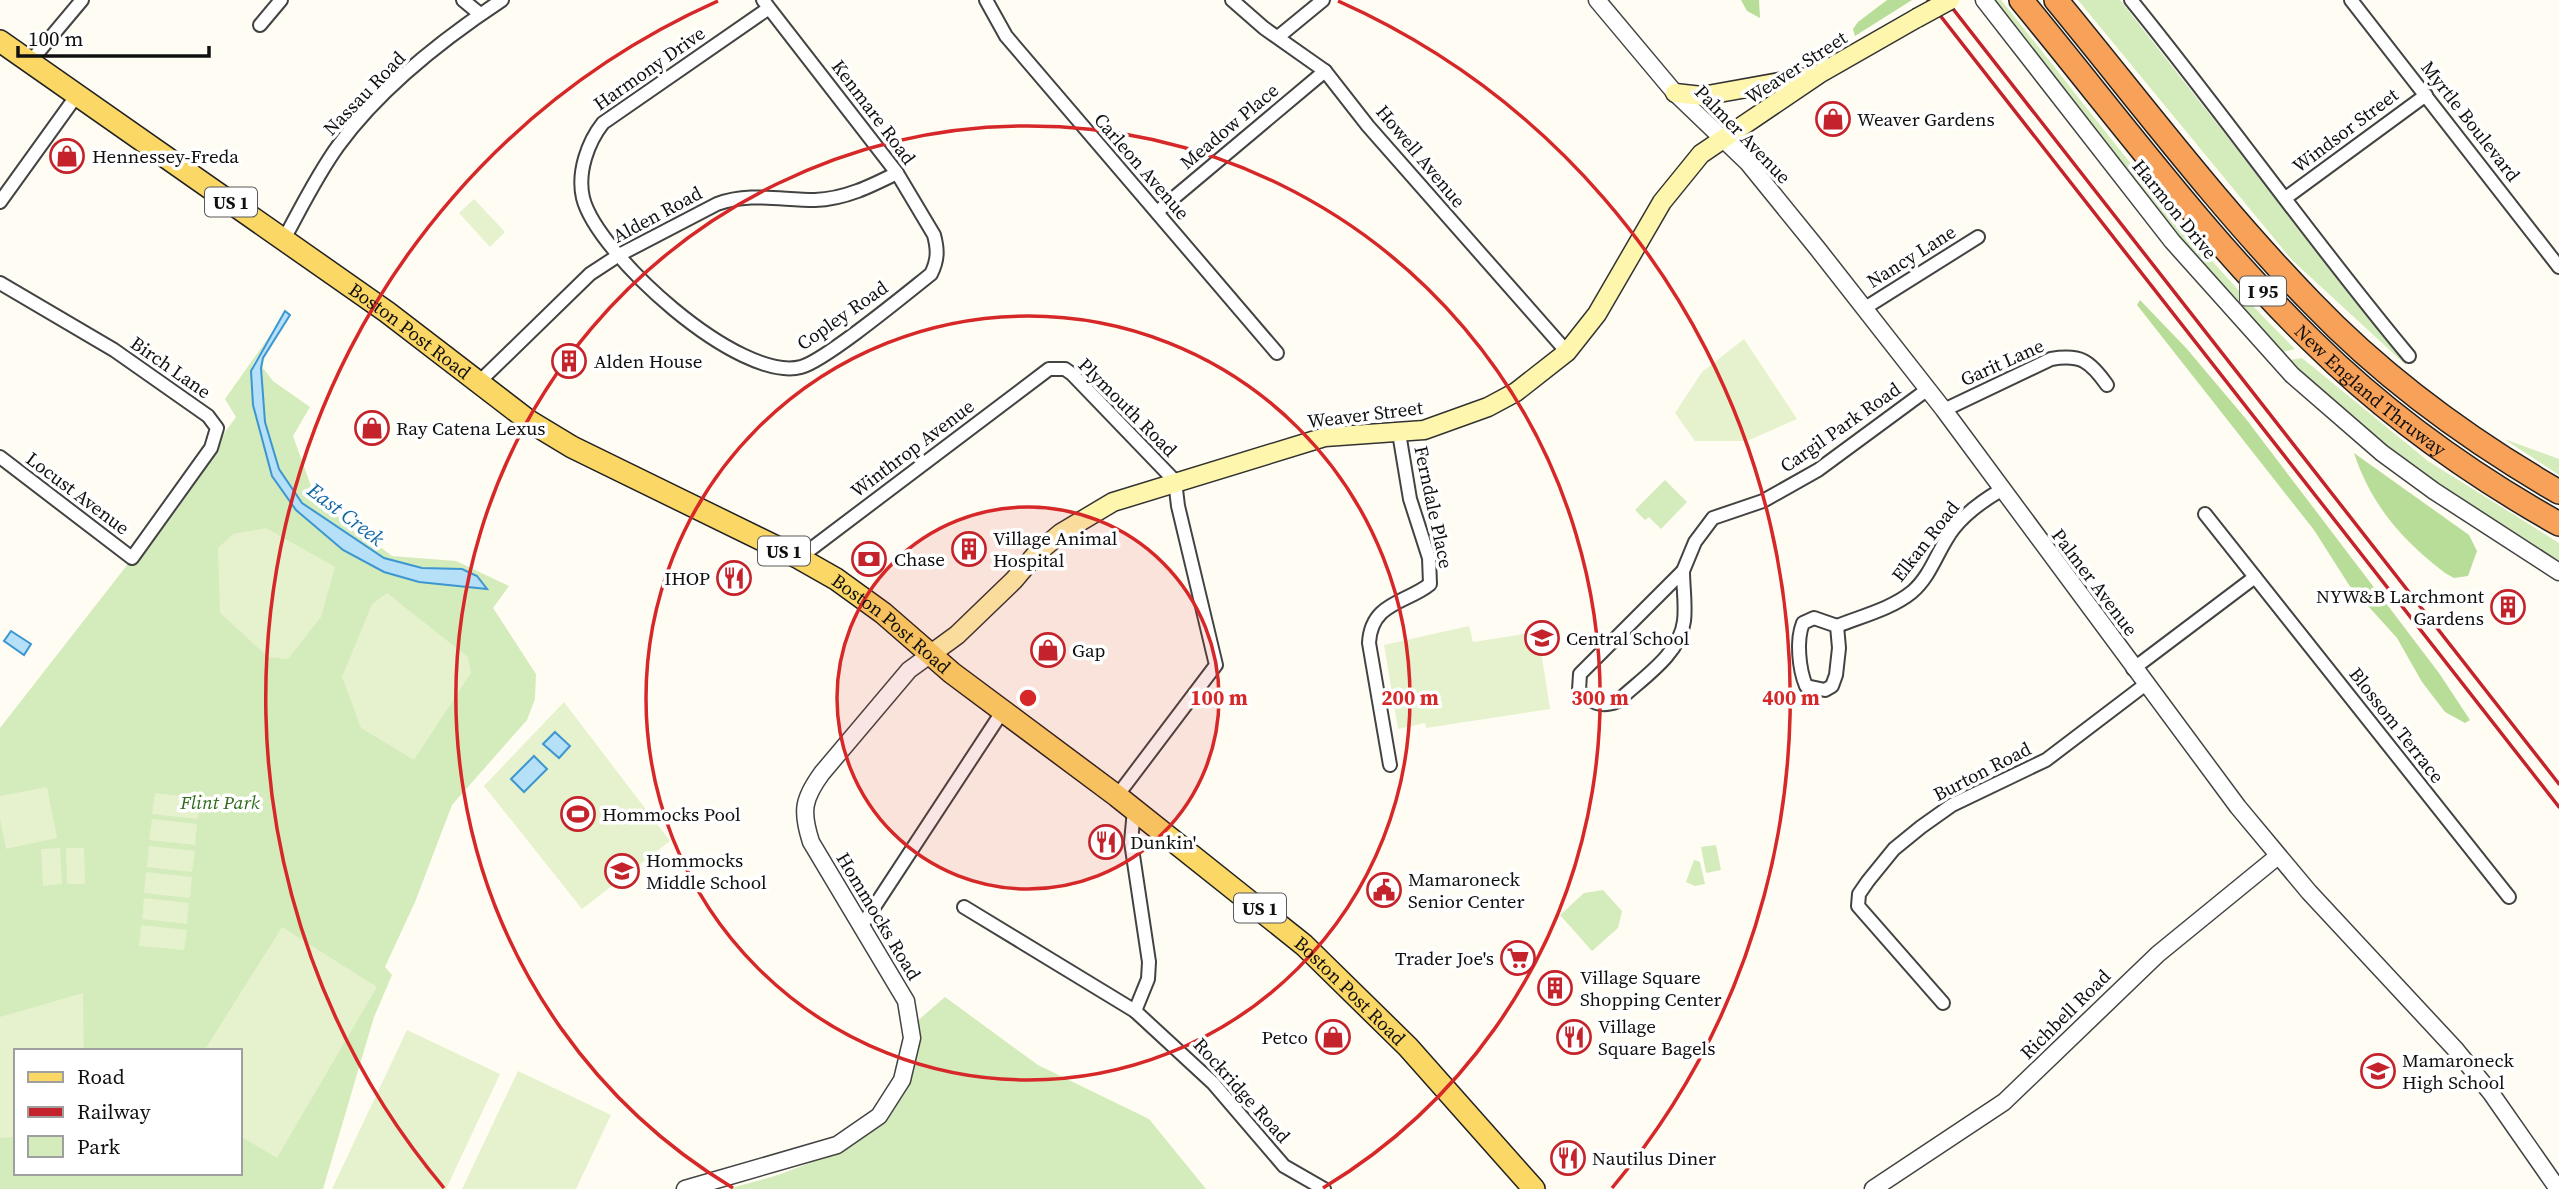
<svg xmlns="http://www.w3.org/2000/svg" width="2559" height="1189" viewBox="0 0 2559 1189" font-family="'Source Serif 4',serif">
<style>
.green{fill:#d4ebbb;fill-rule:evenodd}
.forest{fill:#b8dd99}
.pitch{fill:#e5f2cd}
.water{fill:#b6dff8;stroke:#3b96d1;stroke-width:2}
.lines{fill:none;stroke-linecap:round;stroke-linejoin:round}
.minor-casing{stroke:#434343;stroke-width:16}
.tertiary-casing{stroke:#434343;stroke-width:19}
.secondary-casing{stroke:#323232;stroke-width:21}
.primary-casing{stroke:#212121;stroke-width:24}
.motorway-casing{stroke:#212121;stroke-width:26}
.minor{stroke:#fff;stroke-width:12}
.tertiary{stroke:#fff;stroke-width:16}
.secondary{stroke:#fff6ae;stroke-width:18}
.primary{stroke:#fbd766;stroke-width:21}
.motorway{stroke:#f8a158;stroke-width:23}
.rail{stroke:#c5232b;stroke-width:3.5}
.secondary-bridge-casing{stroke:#323232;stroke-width:21;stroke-linecap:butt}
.secondary-bridge{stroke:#fff6ae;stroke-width:18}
.ring{fill:none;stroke:#d62828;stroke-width:3.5}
.labels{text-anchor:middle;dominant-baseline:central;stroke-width:7;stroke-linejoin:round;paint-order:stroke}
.shield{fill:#fff;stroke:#585858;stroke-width:2}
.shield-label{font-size:18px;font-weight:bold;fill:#101010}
.street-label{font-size:19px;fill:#101010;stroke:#fff}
.poi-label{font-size:19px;fill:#101010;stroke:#fff;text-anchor:start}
.park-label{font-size:19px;font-style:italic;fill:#2e6b1d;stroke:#fff}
.water-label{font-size:21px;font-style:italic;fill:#1467a7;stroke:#fff}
.centre{fill:#d62828;stroke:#fff;stroke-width:3.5}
.ring-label{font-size:21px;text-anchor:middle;font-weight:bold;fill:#d62828;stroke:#fff;stroke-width:7;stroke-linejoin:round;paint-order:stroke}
</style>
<rect width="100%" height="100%" fill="#fffdf3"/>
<g class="green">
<path d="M1993,0H2001C2096,118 2187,243 2295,349L2279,353L2236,309Z"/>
<path d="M2078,0H2120L2407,366L2292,260Z"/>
<path d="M273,331L252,366L253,383L272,476L296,510L419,582L487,589L462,569L422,568L384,558L302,503L279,469L265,422L261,368L270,346L263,362V368L273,381L310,407L293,436L315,497L392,556L456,561L509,586L493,608L536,674L535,699L527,720L452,805L415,902L385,967L392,975L374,1017L323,1189H0V728L131,560L236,417L225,399ZM16,1051H240V1173H16Z"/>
<path d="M2302,358L2428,461L2559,543V563L2416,470L2289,360Z"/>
<path d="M2504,439L2559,459V475Z"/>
<path d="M1665,480L1687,502L1661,529L1649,517L1645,520L1635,510Z"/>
<path d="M1716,845L1721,870L1706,873L1701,847Z"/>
<path d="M1694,860L1700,862L1705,884L1695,886L1686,882Z"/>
<path d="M1603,890L1622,911L1618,928L1592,951L1560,915L1584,893Z"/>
<path d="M945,997L1038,1065L1149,1119L1206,1189H728L778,1175L844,1150L886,1121L908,1083L916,1022Z"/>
</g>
<g class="forest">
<path d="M1741,0H1759L1760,18L1747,11Z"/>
<path d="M1887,0H1912L1855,36L1853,29L1858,22Z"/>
<path d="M2140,300L2187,349L2246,419L2439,673L2470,720L2465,723L2445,712L2422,682L2397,638L2349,585L2314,530L2137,305Z"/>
<path d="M2354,453L2469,535L2477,551L2468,576L2454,578L2445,573C2402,540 2371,505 2354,453Z"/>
</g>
<g class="pitch">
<path d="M474,199L505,232L490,247L459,213Z"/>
<path d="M1744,339L1797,419L1747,441H1695L1675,413L1702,372Z"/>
<path d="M266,528L335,567L321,617L288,659L268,657L220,613L218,548L233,534Z"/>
<path d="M387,593L468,657L471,673L414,760L361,728L342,677L372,604Z"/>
<path d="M1469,626L1473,642L1538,632L1550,709L1426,728L1425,723L1398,729L1384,645Z"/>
<path d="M564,702L670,841L582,909L484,786Z"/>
<path d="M47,787L57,838L6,849L0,819V796Z"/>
<path d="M155,793L200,798L198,819L152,814Z"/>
<path d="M152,819L197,824L195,845L149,840Z"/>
<path d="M149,846L195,851L192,872L147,867Z"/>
<path d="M60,848L62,884L43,886L41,849Z"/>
<path d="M66,848H84L85,884H67Z"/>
<path d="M146,872L192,877L190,898L144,893Z"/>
<path d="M144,898L189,903L187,924L142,919Z"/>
<path d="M141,925L187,930L184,950L139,946Z"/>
<path d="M282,927L377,987L277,1158L240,1136V1051H204Z"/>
<path d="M83,993L84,1051H16V1137L0,1138V1017Z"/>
<path d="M407,1030L500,1074L446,1189H332Z"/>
<path d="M518,1071L611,1115L576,1189H462Z"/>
</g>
<g class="water">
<path d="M285,311L290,315L263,358L261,368L265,422L279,469L302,503L384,558L422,568L462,569L477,576L487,589L419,582L384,572L343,550L296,510L272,476L253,405L251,371Z"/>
<path d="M11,631L31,644L24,655L4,641Z"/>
<path d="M555,732L570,746L559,758L543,744Z"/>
<path d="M534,756L547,769L524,792L511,779Z"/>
</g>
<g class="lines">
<g class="minor-casing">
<g id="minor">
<path d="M463,0L480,14"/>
<path d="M763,0L769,8L897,173L934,235C938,250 938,260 931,274C907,293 825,361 801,367C739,383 597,254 583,198C577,172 588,142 603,123L769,8"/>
<path d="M986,0L1006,36L1277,353"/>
<path d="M1232,0L1264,28L1325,71L1368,126L1567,352"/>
<path d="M2131,0C2226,117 2313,241 2409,356"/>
<path d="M2351,0L2559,267"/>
<path d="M260,25L281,0"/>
<path d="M1278,37L1323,0"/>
<path d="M30,62L82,0"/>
<path d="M2287,197L2426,95"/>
<path d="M0,202L77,95"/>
<path d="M1157,212L1325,71"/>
<path d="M284,239C301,208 317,175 338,146C380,88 443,39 502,0"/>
<path d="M0,283L114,350L208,416L217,428L211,448L132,558L0,457"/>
<path d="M1865,308L1978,237"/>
<path d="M478,383L590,274L619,255L717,204C749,192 781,200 815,200C845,199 871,186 897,173"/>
<path d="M1944,410L2051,359C2081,354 2090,361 2107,385"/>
<path d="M2205,514L2509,897"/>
<path d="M799,558L1049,369H1065L1072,374L1175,481L1178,506L1216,665L1117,796"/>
<path d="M1683,571C1683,587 1686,605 1684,621C1680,655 1641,679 1618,701C1601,708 1591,703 1579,690L1580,674Z"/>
<path d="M1683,571L1695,542L1713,518L1763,501L1818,470L1928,389"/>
<path d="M1814,618L1837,626L1839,648L1836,675L1832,686L1825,690L1806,686C1799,669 1796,640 1803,623Z"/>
<path d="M1837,626C1862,616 1891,609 1912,592C1932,575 1938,548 1954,528C1966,513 1984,500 2001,490"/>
<path d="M2133,669L2255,577"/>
<path d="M1390,765L1369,643C1371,602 1407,603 1430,584L1429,558L1410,499L1399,433"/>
<path d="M1134,810L1131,842L1149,962L1148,979L1135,1011L1213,1083L1284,1166L1324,1189"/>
<path d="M964,907L1135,1011"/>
<path d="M861,927L1002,712"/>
<path d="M1943,1003L1858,906L1859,894L1868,881L1894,849L1921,827L1952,805L2046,760L2146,684"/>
</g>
</g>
<g class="tertiary-casing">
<g id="tertiary">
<path d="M1597,0L1675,93L1748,163L1817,248L1944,410L2238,807L2309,892L2456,1050L2491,1093L2558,1189"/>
<path d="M1984,0L2172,241L2292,375L2382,453L2434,491L2559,572"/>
<path d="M685,1189L837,1145L879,1116L902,1080L912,1038L906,1001L811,842C801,811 803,799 822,773L909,670L931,654"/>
<path d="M1873,1189L2004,1102L2158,954L2278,856"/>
</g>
</g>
<g class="secondary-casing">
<g id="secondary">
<path d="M1675,93L1702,96L1808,77"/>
<path d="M931,654L957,635L1014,580L1036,554L1061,533L1113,502L1325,437L1424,430L1488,407L1516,392L1567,352L1597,314L1662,202L1701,154L1819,74L1917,18"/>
</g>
</g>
<g class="primary-casing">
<g id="primary">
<path id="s1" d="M0,41L387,312L529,421L572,447L799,558L836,579L883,613L952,673L1117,796L1304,945L1408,1047L1534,1189"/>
</g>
</g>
<g class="motorway-casing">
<g id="motorway">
<path id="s2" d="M2021,0C2116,115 2206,238 2313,342C2386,414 2470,474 2559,524"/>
<path d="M2056,0C2140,102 2220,209 2312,303C2384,378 2469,440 2559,492"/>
</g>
</g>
<use href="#minor" class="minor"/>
<use href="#tertiary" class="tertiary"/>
<use href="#secondary" class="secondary"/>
<use href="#primary" class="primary"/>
<use href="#motorway" class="motorway"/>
<g class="rail">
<path d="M1928,0L2559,807"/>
<path d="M1946,0L2559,784"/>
</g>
<g class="secondary-bridge-casing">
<path id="secondary-bridge" d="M1917,18L1950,0"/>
</g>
<use href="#secondary-bridge" class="secondary-bridge"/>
</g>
<circle cx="1028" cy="698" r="191" fill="#d62828" fill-opacity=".12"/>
<g class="ring">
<circle cx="1028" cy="698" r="191"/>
<circle cx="1028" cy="698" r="382"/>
<path d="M733 1188A572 572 0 1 1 1323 1188"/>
<path d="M444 1188A763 763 0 0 1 718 1M1338 1A763 763 0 0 1 1612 1188"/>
</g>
<defs>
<g id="shop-ring" transform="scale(1.75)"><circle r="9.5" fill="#fff" stroke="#c5232b" stroke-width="1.5"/><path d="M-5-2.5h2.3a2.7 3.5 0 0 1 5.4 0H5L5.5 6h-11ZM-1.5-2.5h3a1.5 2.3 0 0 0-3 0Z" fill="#c5232b"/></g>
<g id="building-ring" transform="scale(1.75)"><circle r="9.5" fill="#fff" stroke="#c5232b" stroke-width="1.5"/><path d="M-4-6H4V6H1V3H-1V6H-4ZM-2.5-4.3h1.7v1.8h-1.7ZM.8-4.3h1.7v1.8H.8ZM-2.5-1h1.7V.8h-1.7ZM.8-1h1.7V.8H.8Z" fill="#c5232b"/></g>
<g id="bank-ring" transform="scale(1.75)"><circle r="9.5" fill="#fff" stroke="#c5232b" stroke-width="1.5"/><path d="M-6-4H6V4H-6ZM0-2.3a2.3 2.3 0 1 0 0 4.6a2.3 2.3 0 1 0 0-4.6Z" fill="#c5232b"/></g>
<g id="restaurant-ring" transform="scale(1.75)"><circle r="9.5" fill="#fff" stroke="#c5232b" stroke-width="1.5"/><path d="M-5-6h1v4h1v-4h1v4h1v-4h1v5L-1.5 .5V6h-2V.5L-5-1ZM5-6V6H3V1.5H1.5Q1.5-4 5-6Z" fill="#c5232b"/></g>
<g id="school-ring" transform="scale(1.75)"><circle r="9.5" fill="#fff" stroke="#c5232b" stroke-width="1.5"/><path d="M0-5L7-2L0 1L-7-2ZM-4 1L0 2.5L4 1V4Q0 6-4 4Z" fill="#c5232b"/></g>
<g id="stadium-ring" transform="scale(1.75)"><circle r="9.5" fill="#fff" stroke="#c5232b" stroke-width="1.5"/><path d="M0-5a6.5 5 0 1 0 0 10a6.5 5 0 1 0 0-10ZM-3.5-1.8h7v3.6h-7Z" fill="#c5232b"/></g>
<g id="civic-ring" transform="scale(1.75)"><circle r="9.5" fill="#fff" stroke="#c5232b" stroke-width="1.5"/><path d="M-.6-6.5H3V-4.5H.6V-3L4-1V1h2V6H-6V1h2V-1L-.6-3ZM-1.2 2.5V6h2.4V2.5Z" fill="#c5232b"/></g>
<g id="supermarket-ring" transform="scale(1.75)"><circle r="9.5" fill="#fff" stroke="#c5232b" stroke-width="1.5"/><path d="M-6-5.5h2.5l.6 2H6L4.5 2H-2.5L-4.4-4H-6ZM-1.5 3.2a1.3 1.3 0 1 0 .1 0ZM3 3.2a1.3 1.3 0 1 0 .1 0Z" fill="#c5232b"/></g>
</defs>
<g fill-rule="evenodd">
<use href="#shop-ring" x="1833" y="119"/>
<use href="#shop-ring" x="67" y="156"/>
<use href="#building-ring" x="569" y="361"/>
<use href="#shop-ring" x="372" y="428"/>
<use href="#building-ring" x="969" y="549"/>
<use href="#bank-ring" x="869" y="559"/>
<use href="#restaurant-ring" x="734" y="578"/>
<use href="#building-ring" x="2508" y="607"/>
<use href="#school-ring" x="1542" y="638"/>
<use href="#shop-ring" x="1048" y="650"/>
<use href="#stadium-ring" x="578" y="814"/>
<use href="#restaurant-ring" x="1106" y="842"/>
<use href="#school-ring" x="622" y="871"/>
<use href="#civic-ring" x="1384" y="890"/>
<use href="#supermarket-ring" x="1518" y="958"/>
<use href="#building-ring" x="1555" y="988"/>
<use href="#shop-ring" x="1333" y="1037"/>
<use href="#restaurant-ring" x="1574" y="1037"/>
<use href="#school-ring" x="2378" y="1071"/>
<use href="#restaurant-ring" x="1568" y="1158"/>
</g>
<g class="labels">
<g class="shield">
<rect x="205" y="187.5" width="52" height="29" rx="5"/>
<rect x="2240" y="276.5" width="46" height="29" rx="5"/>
<rect x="758" y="536.5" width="52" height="29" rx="5"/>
<rect x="1234" y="893.5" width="52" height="29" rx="5"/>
</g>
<g class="shield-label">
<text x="231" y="202">US 1</text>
<text x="2263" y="291">I 95</text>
<text x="784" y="551">US 1</text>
<text x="1260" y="908">US 1</text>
</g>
<g class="street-label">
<text transform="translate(1796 67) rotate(-33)">Weaver Street</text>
<text transform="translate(649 68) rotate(-35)">Harmony Drive</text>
<text transform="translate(364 93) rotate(-46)">Nassau Road</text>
<text transform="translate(874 112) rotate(53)">Kenmare Road</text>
<text transform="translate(2471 121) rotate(52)">Myrtle Boulevard</text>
<text transform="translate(1229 126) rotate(-40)">Meadow Place</text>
<text transform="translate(2345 130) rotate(-37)">Windsor Street</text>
<text transform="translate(1743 134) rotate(46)">Palmer Avenue</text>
<text transform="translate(1421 156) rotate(50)">Howell Avenue</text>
<text transform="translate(1142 166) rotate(49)">Carleon Avenue</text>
<text transform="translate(2175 209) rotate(51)">Harmon Drive</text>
<text transform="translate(657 214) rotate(-28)">Alden Road</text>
<text transform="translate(1911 256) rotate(-32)">Nancy Lane</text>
<text transform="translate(842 315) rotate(-35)">Copley Road</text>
<text stroke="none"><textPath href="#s1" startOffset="502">Boston Post Road</textPath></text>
<text transform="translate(2002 362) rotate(-24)">Garit Lane</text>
<text transform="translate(171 367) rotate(35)">Birch Lane</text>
<text stroke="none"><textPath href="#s2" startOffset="525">New England Thruway</textPath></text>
<text transform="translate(1128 407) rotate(45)">Plymouth Road</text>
<text transform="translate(1365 414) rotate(-7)">Weaver Street</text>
<text transform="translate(1840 427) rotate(-35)">Cargil Park Road</text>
<text transform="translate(912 448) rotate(-37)">Winthrop Avenue</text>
<text transform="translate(78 493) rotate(37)">Locust Avenue</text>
<text transform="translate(1434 507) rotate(78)">Ferndale Place</text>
<text transform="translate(1925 541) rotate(-52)">Elkan Road</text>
<text transform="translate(2095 582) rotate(53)">Palmer Avenue</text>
<text stroke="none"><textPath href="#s1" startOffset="1068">Boston Post Road</textPath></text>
<text transform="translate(2397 725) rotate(52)">Blossom Terrace</text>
<text transform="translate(1982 771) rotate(-27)">Burton Road</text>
<text transform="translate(879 916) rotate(59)">Hommocks Road</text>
<text stroke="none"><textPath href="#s1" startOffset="1656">Boston Post Road</textPath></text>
<text transform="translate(2065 1014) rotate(-45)">Richbell Road</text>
<text transform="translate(1242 1090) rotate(48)">Rockridge Road</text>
</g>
<g class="poi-label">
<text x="1857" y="119">Weaver Gardens</text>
<text x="92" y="156">Hennessey-Freda</text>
<text x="594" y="361">Alden House</text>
<text x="396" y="428">Ray Catena Lexus</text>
<text x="993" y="538">Village Animal<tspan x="993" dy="22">Hospital</tspan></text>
<text x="894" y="559">Chase</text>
<text x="710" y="578" text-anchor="end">IHOP</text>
<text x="2484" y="596" text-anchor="end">NYW&amp;B Larchmont<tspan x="2484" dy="22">Gardens</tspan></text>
<text x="1566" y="638">Central School</text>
<text x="1072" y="650">Gap</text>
<text x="602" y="814">Hommocks Pool</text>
<text x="1130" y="842">Dunkin'</text>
<text x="646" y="860">Hommocks<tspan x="646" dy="22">Middle School</tspan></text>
<text x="1408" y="879">Mamaroneck<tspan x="1408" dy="22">Senior Center</tspan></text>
<text x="1494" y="958" text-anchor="end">Trader Joe's</text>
<text x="1580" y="977">Village Square<tspan x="1580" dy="22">Shopping Center</tspan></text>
<text x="1598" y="1026">Village<tspan x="1598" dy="22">Square Bagels</tspan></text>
<text x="1308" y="1037" text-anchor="end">Petco</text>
<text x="2402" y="1060">Mamaroneck<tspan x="2402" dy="22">High School</tspan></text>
<text x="1592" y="1158">Nautilus Diner</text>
</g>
<g class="park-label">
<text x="220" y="802">Flint Park</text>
</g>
<g class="water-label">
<text transform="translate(346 514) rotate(37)">East Creek</text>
</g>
</g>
<circle cx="1028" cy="698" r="10" class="centre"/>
<g class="ring-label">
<text x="1219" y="705">100 m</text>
<text x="1410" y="705">200 m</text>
<text x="1600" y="705">300 m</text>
<text x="1791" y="705">400 m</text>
</g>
<rect x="14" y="1049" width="228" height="126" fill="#ffffff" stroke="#9f9f9f" stroke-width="2"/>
<rect x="28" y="1072" width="35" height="10" fill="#fbd766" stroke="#9f9f9f" stroke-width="2"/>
<text x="77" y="1084" font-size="21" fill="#101010">Road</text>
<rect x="28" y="1107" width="35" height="10" fill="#c5232b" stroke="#9f9f9f" stroke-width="2"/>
<text x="77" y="1119" font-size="21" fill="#101010">Railway</text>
<rect x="28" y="1136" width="35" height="21" fill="#d4ebbb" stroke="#9f9f9f" stroke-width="2"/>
<text x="77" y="1154" font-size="21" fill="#101010">Park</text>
<path d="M18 46v10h191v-10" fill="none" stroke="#101010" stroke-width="3.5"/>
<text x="28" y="46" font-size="21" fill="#101010" stroke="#ffffff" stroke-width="5" paint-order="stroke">100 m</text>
</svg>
